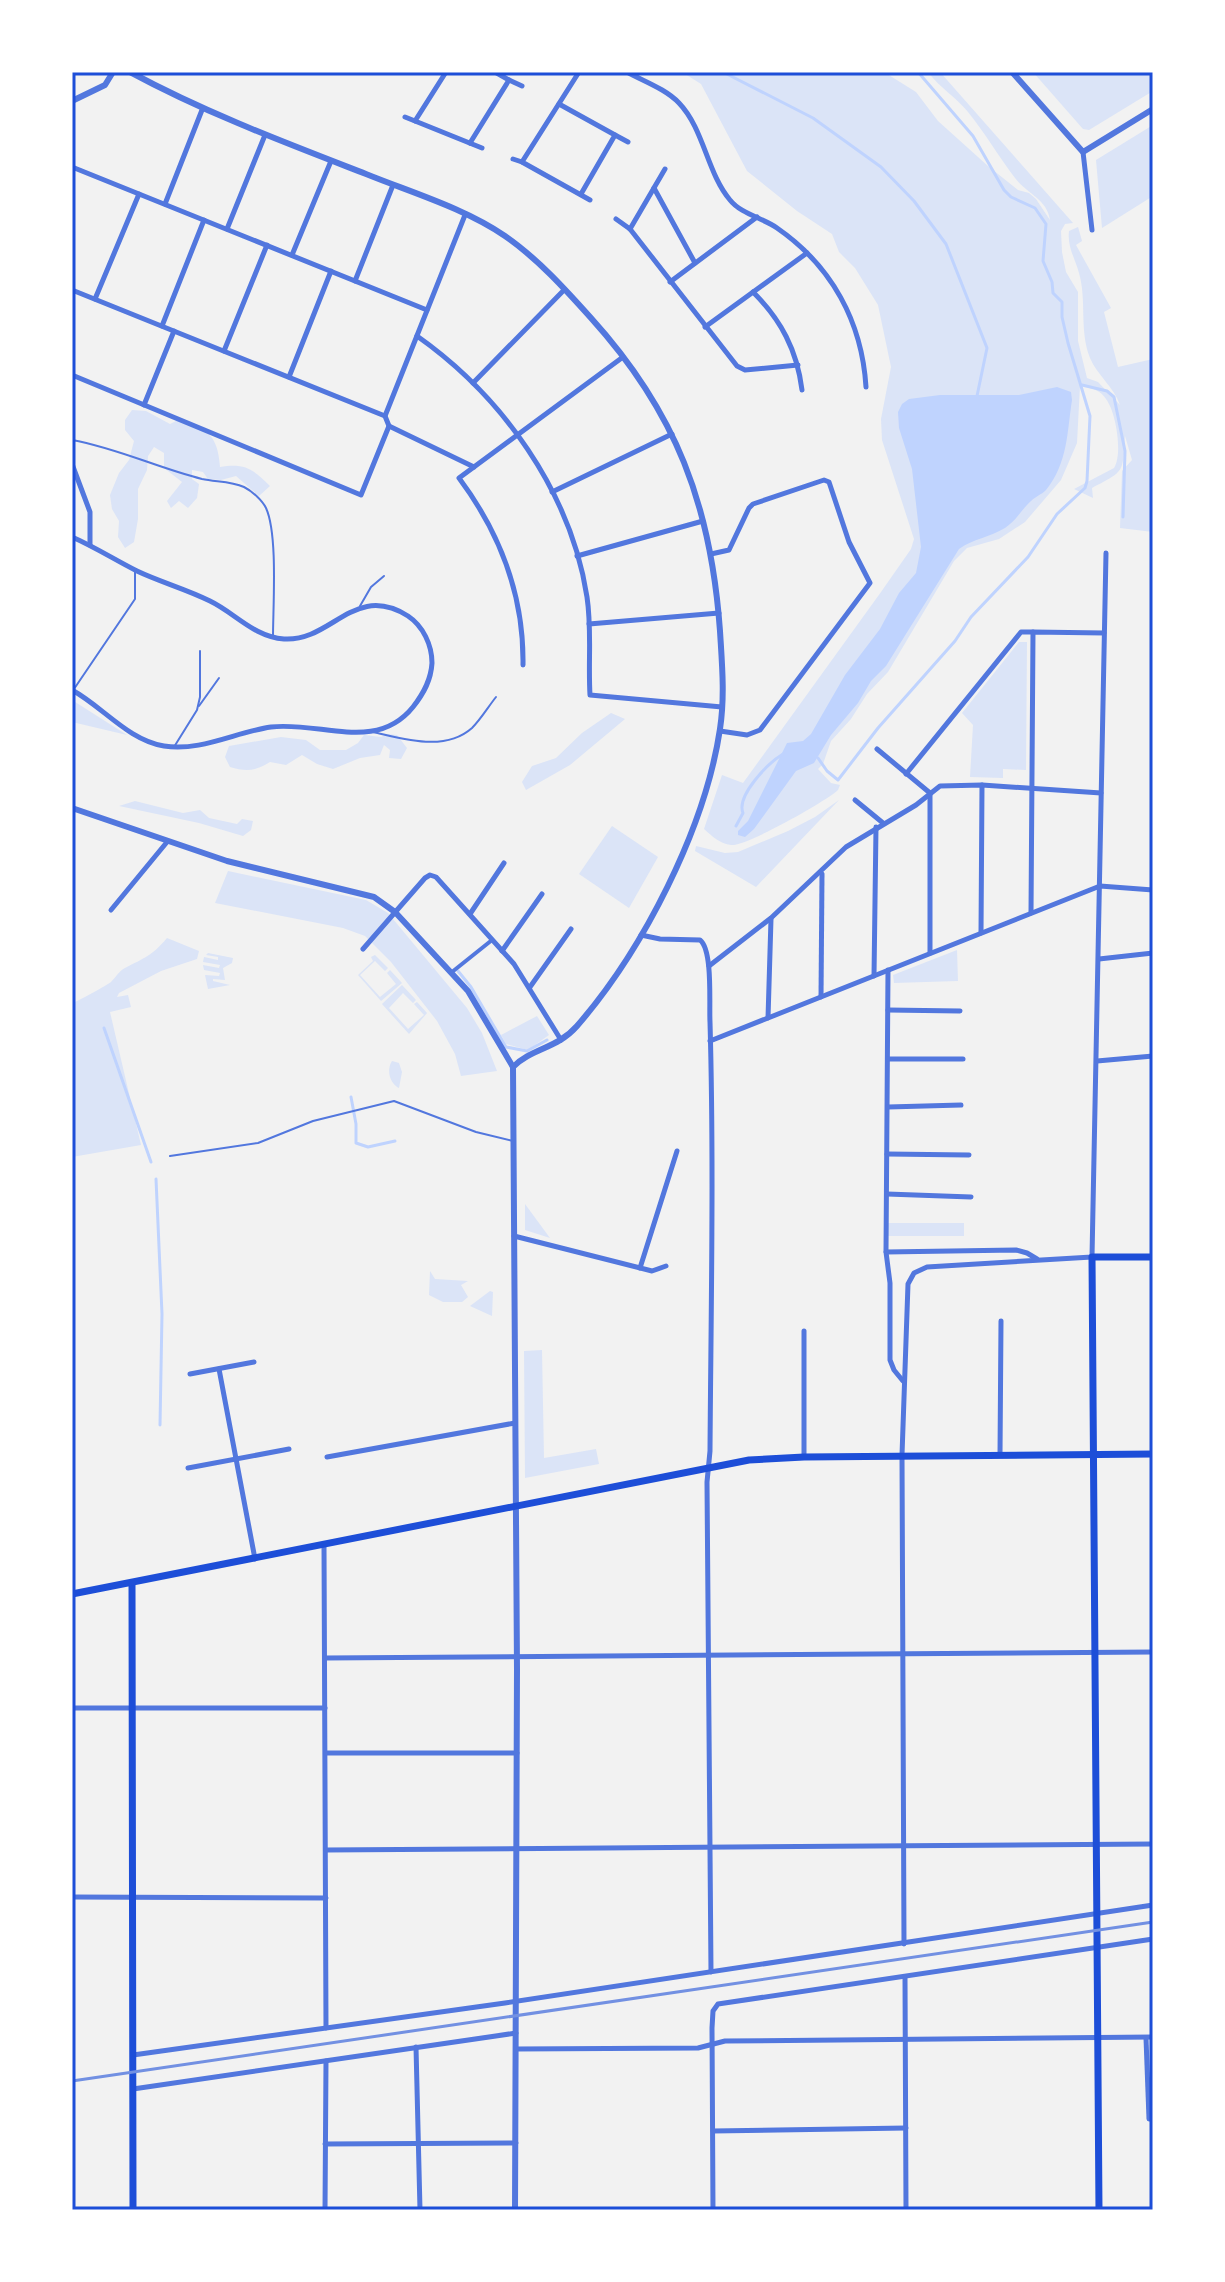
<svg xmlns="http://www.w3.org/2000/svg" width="1225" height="2282" viewBox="0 0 1225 2282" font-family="Literata,serif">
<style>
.green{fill:#dbe4f7}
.water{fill:#bfd3fe}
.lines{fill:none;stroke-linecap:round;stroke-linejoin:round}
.stream{stroke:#bfd3fe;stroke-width:3}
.service{stroke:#5277de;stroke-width:2}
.pedestrian{stroke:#5277de;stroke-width:4}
.minor{stroke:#5277de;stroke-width:5}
.tertiary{stroke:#5277de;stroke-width:6}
.secondary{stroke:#1d4ed8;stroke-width:7}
.rail{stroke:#7290e2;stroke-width:3}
.neatline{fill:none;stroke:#1d4ed8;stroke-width:3}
</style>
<rect width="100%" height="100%" fill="#f2f2f2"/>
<g class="green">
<path d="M682,72H884L916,92L938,121L988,166L1018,190L1029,193L1036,199L1050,220C1047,199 1027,194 1015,178C999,157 985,133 968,112C956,97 940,88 928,72H940L1073,223L1065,224L1061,231L1062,252L1066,272L1078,292V341L1087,378L1098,382L1120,405C1114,387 1097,375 1090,358C1079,330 1087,301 1079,273C1075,258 1067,247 1069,231L1078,227L1082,241L1076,245L1111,308L1104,312L1118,367L1153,359V532L1120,528L1122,471L1132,460L1125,436C1122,472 1127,470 1092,488L1093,498L1074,489L1114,468C1123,454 1116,412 1106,399C1101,391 1092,388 1084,385L1080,386L1077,443L1061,480L1025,522L999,539L967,548L954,561L888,672L867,694L851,719L831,741L823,764L818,769L831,783L840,785L838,790C825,802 745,847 731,845C720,844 712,836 704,829L722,775L743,783L881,592L911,549L914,539L882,440L881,419L891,367L878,305L855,268L839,252L832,234L797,211L747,171L701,84Z"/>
<path d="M1033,72H1153V91L1089,130L1083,129Z"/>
<path d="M1153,125V196L1102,228L1096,160Z"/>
<path d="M132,410L146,411L170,424L180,419C208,429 218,436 220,467C245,463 253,469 270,486L259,496L236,476L221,480L208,479L203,472L192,470V479L199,484L197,498L188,508L179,501L171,508L167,501L182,482L164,468V453L154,447L148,456L147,470L138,489V519L134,542L125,548L118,537L119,521L112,509L110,495L119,473L129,460L134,441L125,430V420Z"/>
<path d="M1019,642H1027L1026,770L1003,769V778L970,777L973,725L962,713Z"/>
<path d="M72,700L127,735L72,722Z"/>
<path d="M611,713L625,719L570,765L526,790L522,782L532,766L556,758L582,733Z"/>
<path d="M388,734L397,735L407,748L401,759L389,758L390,750L384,745L380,755L360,758L333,769L317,764L302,755L286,765L270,762C256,771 246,772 230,767L225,757L229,746L281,737L306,740L320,750H346L358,743L364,735L381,737Z"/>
<path d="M839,800L756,887L695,851L696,846L725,853L738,852L788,831L815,817Z"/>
<path d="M135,801L183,813L200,810L209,818L237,824L242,819L253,821L251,830L243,836L199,823L119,806Z"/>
<path d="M612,826L658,857L629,908L579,874Z"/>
<path d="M228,871L366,900L388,913L467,1008L482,1033L497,1071L461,1076L455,1054L437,1021L391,962L365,936L343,928L215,903Z"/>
<path d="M167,938L199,951L197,959L161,971L119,993L117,997L128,995L131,1007L110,1012L141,1145L72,1157V1003C77,1002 107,985 111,982C116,977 119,971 125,968C144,958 152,956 167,938Z"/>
<path d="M957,950L958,981L894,983L893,975Z"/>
<path d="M208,953L233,958L232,963L223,968L225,980L213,979V981L230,985L208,989L205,975L219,976L220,973L204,970L203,965L219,968L220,965L203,962L204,957L218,960V957L206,955Z"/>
<path d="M375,955L388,968L385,971L375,961L360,975L380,997L396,984L387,973L390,970L402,983L381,1001L358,975L373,961L371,957Z"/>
<path d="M402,985L416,1000L413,1003L403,993L389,1008L408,1029L424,1015L414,1004L417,1002L427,1013L409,1034L382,1004Z"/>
<path d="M537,1016L549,1035L528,1050L506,1044L501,1035Z"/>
<path d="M392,1061L399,1063L402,1072L399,1088C390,1084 386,1070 392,1061Z"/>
<path d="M525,1204L550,1238L525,1230Z"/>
<rect x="888" y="1223" width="76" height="13"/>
<path d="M430,1271L435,1279L468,1281L461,1285L468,1297L462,1302H443L429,1295Z"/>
<path d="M490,1291L493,1292L492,1316L470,1306Z"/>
<path d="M542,1350L544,1458L596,1449L599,1464L525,1478L524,1351Z"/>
</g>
<path class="water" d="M1057,387L1071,392L1072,400C1067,432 1068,463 1046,490C1041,495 1036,496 1031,501C1021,510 1017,520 1005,528C990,537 973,539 959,549L886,666L871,681L858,703L831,735L814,763L796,771L754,829L745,837L738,835V831L748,821L787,743L803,741L811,734L845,675L880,629L899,593L916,573L921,547L912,469L899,428L898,412L902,404L909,399L940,395H1019Z"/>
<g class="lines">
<g class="stream">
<path d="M723,72L813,118L881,167L914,201L946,244L987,348L977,396"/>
<path d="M1082,385L1107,391L1114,397L1125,451L1123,517"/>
<path d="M818,758L827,771L838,780L878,728L955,641L971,617L1028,557L1057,514L1085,488L1087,481L1090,416L1068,343L1062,317V302L1053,293L1052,282L1043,261L1046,224L1035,208L1011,197L1004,190L973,136L918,72"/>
<path d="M736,826L743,813C736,796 768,763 783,754"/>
<path d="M458,971L471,987L506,1047L527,1051L547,1040"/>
<path d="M104,1028L151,1162"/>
<path d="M351,1097L356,1124V1143L368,1147L395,1141"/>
<path d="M156,1179L162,1314L160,1425"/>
</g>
<g class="service">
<path d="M72,440C117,448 158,468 202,479C216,482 231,481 244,487C252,491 262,500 266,508C278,534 273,606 273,637"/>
<path d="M360,606L371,587L384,576"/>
<path d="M74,689L135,599V570"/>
<path d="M199,706L219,678"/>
<path d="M373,732C405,739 445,752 472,728C481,719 488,707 496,697"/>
<path d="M174,747L197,710L200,697V651"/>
<path d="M170,1156L258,1143L313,1121L394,1101L476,1132L513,1141"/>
</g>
<path class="pedestrian" d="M452,972L492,940"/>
<g class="minor">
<path d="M446,72L415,121L482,148"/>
<path d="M579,72L522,162L590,200"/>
<path d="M627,72C643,81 666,89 679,103C704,129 707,173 730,200C741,214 763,218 777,228C832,266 862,322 866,387"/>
<path d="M509,80L522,86"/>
<path d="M559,104L615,135L581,194"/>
<path d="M405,117L415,121"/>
<path d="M615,135L628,142"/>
<path d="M470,143L509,80L495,72"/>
<path d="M1083,152L1092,230"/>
<path d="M513,159L522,162"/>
<path d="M72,167L427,310"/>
<path d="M654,188L695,263"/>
<path d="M165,204L202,110"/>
<path d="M616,219L630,229L737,366L745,370L798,365"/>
<path d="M227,229L265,135"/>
<path d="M630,229L665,169"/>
<path d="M292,255L331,161"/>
<path d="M355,281L393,185"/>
<path d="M670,282L757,217"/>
<path d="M72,290L385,416"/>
<path d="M753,292C781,320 797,350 802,390"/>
<path d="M95,299L139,194"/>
<path d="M162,326L204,220"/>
<path d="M705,327L807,253"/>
<path d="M417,336C502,396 571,492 587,597C592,630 588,662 590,695L722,707"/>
<path d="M224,351L267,245"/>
<path d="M72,375L361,495L389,426L385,416L465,215"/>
<path d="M289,377L331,271"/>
<path d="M473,383L564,290"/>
<path d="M144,405L174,331"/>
<path d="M389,426L474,467"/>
<path d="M72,464L90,512V545"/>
<path d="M552,492L672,434"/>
<path d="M72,537C95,547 115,560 137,571C160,582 186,589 210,601C235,613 254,637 284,639C332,642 354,582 408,616C423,626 432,645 432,663C431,680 424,693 413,707C376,753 321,721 271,727C236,732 200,752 164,746C128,740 103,707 72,690"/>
<path d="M711,554L729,550L749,508L753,504L824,480L829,482L849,542L870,583L760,730L747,735L720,731"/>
<path d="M577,556L703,521"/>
<path d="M589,624L719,613"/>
<path d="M523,665C524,596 500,533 459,478L623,357"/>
<path d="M877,749L930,793V953"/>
<path d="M906,774L1021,632H1033"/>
<path d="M855,800L883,823"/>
<path d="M111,910L167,842"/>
<path d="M1031,913L1033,632L1104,633"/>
<path d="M470,914L504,863"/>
<path d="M981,933L982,785"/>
<path d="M641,935L660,939L700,940C713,950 709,1004 710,1022C714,1165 711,1308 710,1451L707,1482L711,1972"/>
<path d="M363,949L425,878L430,875L436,877L514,964L561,1040"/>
<path d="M502,951L542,894"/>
<path d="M1099,959L1153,953"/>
<path d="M709,966L771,918L846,847L916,805L940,786L982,785L1101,793"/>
<path d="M888,970L886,1252L890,1283V1360L894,1370L903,1381"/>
<path d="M874,976L876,827"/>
<path d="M530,987L571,929"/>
<path d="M821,997L822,874"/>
<path d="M888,1010L960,1011"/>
<path d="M768,1018L771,919"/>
<path d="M710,1041L1100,886L1153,890"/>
<path d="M888,1059H963"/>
<path d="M1097,1061L1153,1056"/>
<path d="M888,1107L961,1105"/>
<path d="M887,1154L969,1155"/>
<path d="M887,1194L971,1197"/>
<path d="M514,1236L652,1271L666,1266"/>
<path d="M886,1252L1016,1250L1027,1253L1037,1259"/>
<path d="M640,1268L677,1151"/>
<path d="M219,1369L255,1559"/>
<path d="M190,1374L254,1362"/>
<path d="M1000,1455L1001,1321"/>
<path d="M327,1457L515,1423"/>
<path d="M804,1457V1331"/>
<path d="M188,1468L289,1449"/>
<path d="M324,1545L326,2028"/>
<path d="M325,1658L1153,1652"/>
<path d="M72,1708H325"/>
<path d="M326,1753H517"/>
<path d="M326,1850L1153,1844"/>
<path d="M72,1897L326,1898"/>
<path d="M904,1944L902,1455L908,1284L914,1273L927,1267L1092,1257L1106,553"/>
<path d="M905,1977L906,2210"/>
<path d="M1146,2038L1149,2119"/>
<path d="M416,2047L420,2210"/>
<path d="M516,2049L698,2048L725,2041L1153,2037"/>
<path d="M133,2055L505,2003L1153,1905"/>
<path d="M133,2089L516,2033"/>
<path d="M713,2131L906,2128"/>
<path d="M325,2144L516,2143"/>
<path d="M325,2210L326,2061"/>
<path d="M713,2210L712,2028L713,2011L718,2004L1153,1939"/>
</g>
<g class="tertiary">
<path d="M130,72C206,113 286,143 366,174C413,193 464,208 505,236C537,258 565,289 591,318C676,412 711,505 720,631C722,664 725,696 720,729C705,829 643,950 577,1026C557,1049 532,1048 513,1067"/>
<path d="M1012,72L1083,152L1153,109"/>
<path d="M72,101L105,85L113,72"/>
<path d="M72,808L227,861L374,897L395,912L468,991L513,1067"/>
<path d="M513,1067L517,1669L515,2210"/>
</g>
<g class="secondary">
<path d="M132,1583L133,2210"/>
<path d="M72,1594L749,1460L804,1457L1153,1454"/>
<path d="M1099,2210L1092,1257H1153"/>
</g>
<path class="rail" d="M72,2081L1153,1922"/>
</g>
<rect width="1225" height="2282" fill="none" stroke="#ffffff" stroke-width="148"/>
<rect x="74" y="74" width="1077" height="2134" class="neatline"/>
</svg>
